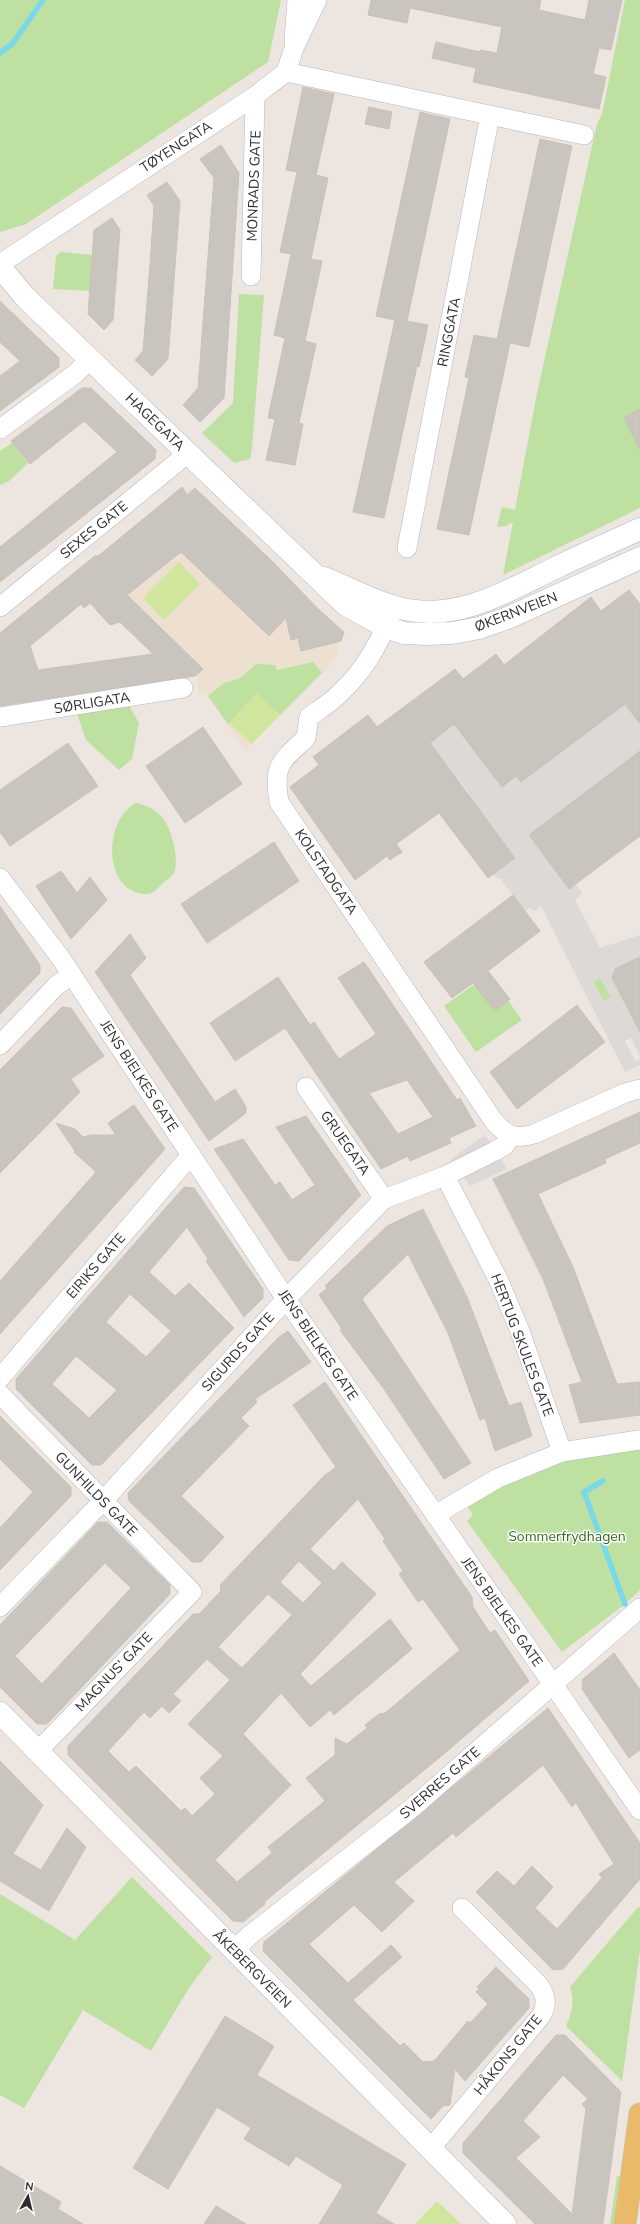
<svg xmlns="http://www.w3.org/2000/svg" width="640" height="2224" viewBox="0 0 640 2224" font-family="'Nunito Sans',sans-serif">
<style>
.education{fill:#ede0d1}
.green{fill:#bee0a0}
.pitch{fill:#d1e69d}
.plaza{fill:#ddd9d7;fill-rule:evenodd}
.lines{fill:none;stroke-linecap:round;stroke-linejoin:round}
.stream{stroke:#7ad9e8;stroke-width:5.5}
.building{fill:#c9c4be;stroke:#c9c1b9;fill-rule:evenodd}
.street-casing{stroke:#b3b7bf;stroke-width:20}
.secondary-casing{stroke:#b3b7bf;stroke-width:23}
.primary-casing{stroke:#c4c4c4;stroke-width:23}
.street{stroke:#fff;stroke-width:19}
.secondary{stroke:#fff;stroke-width:22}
.primary{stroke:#e9ba69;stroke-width:22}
.labels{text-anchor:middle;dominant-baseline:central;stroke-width:3;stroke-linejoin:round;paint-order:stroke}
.street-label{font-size:14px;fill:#2d2d2d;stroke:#fff}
.park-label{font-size:14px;fill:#386720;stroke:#fff}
</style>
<rect width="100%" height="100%" fill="#ede6e0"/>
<path class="education" d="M182,487L195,488L344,632L336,656L330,665L245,751L207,695H199L197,676L83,566L96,555L98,556Z"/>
<g class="green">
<path d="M0,0H281L268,62L26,224L0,232Z"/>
<path d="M625,0H640V508L503,575L513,522L505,526L497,527L502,507L515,510L537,393L597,124L602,114Z"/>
<path d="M61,252L92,255L90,291L53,289L56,256Z"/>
<path d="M239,294L264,295L252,448L250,459L234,463L202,433L233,403Z"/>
<path d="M12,443L28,463L9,481L0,485V451Z"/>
<path d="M313,662L322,673L280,715L257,694L228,724L208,696L224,683L239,679L256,664L275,665L277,670Z"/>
<path d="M128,704L139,723L132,759L119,770L86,740L76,711Z"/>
<path d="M136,803C146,805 153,808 160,815C171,825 180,859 174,873C172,877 166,880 163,883C159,887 154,893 148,894C103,895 102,821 136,803Z"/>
<path d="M489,974L522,1020L476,1052L444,1006Z"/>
<path d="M600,978L611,997L604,1001L593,982Z"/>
<path d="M638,1448L640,1452V1590L625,1604L562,1652L467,1521L473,1515L466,1504L504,1483L563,1459Z"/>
<path d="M132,1877L212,1957L189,1988L151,2051L83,2010L24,2108L0,2095V1894L75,1940Z"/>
<path d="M638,1907H640V1950L622,2081L566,2026C572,2013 575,2001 570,1987Z"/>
<path d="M617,2176H622L616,2224H610Z"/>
</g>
<g class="pitch">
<path d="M179,562L200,584L164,620L143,598Z"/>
<path d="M257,694L280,715L252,744L229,723Z"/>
<path d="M437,2201L461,2224H415Z"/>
</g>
<g class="plaza">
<path d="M583,648L640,724V758L531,838L569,889L576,885L583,893L575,900L600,948L640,935V957L615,969L613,978L640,1032V1056L631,1038L625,1041L635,1061L640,1059V1065L625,1072L541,906L533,911L530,907L525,911L500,878L498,879L493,874L515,857L468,795V792L429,744L454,724L516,776L521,782L606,718ZM600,978L611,997L604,1001L593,982Z"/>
<path d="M485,1135L507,1169L470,1186L451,1159Z"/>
</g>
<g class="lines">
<g class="stream">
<path d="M0,53L13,43L43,0"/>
<path d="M603,1481L584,1492L625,1604"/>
</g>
</g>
<g class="building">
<path d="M371,0H541L539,10L585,20L589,0H622L611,50L599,48L593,74L606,77L599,109L473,82L476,68L432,58L436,42L480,52V50L497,53L502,27L410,8L407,23L368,15Z"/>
<path d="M303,87L334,94L316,175L328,178L311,259L322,261L305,341L316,344L299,423L303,424L295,465L266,460L275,419L268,418L285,338L274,335L291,254L280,252L297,172L286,170Z"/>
<path d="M369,107L392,112L389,129L365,124Z"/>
<path d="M420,112L450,119L407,321L428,325L419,367L417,366L384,518L353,512L395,320L376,316Z"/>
<path d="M540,139L572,146L529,347L510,343L469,535L437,529L469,378L465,377L474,335L497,339Z"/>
<path d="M221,145L239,173L224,398L200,422L183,405L198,388L214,178L200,159Z"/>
<path d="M167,182L180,201L168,359L152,376L135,360L143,351L150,265L154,206L147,195Z"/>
<path d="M112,218L120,230L113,320L104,330L88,314L94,230Z"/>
<path d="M0,301L59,358V367L0,411V376L20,361L0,342Z"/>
<path d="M82,388H91L156,450L155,459L0,582V547L117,452L84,421L30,464L11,441Z"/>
<path d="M640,409V450L624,418Z"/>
<path d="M182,487L187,495L195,488L273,562L319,610L344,632L341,641L301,651L298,638L291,640L286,618L269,636L181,552L127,595L203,669L195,676L0,706V633L96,555L97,557ZM90,603L110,625L120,622L153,654L38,670L30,646L81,604L84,608Z"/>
<path d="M629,590L640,604V724L625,704L521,782L516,776L502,787L454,724L430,743L515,858L488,878L439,813L396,844L402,852L390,860L387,856L355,880L290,787L319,765L313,757L368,715L377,727L455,669L463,679L496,654L504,665L591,597L601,611Z"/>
<path d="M203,727L242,784L185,823L146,766Z"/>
<path d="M68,743L98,786L10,846L0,832V790Z"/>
<path d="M640,751V836L569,889L529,835Z"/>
<path d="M274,842L299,881L207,943L181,904Z"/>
<path d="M61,871L77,893L90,877L107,900L71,939L36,886Z"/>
<path d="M513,895L540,931L488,971L510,999L495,1011L473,983L452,998L424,962Z"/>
<path d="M0,906L40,965V973L0,1014Z"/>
<path d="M130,934L146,958L130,975L166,1029L215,1102L235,1089L246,1107V1113L209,1141L95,972Z"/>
<path d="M640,957V1032L612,978L615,969Z"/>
<path d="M364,962L457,1100L460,1098L476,1126L449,1138L451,1143L410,1161L408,1156L381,1169L285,1028L235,1061L210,1023L278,977L310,1025L314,1022L339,1059L376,1034L338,978ZM407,1080L433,1117L398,1134L369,1093Z"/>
<path d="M577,1005L605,1042L517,1109L490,1072Z"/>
<path d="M62,1007L71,1008L104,1056L71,1079L80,1092L0,1173V1070Z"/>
<path d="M134,1105L165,1149L0,1334V1281L96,1172L74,1152L75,1151L56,1123L75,1129L83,1137L91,1135H116L108,1123Z"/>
<path d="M640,1112V1143L605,1159L606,1163L538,1194L573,1267L617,1384L640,1382V1415L580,1423L569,1385L582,1382L543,1279L493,1179Z"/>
<path d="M306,1116L361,1195L299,1261L289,1260L214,1149L243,1139L275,1185L280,1182L292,1200L315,1185L276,1127Z"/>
<path d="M184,1187L194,1188L263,1289V1298L244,1317L206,1261L208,1259L187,1227L149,1272L175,1296L189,1283L234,1328L101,1465H92L16,1389V1379ZM130,1294L171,1331L146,1357L106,1322ZM76,1356L117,1390L89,1418L52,1384Z"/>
<path d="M423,1209L467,1297L509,1406L521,1402L532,1436L495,1451L485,1418L480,1420L448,1333L408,1254L362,1299L471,1463L444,1479L384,1389L340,1330L342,1329L319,1295L327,1288L325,1286L387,1226Z"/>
<path d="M288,1331L311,1362L255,1399L257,1402L241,1418L249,1426L181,1496L224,1537L201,1562H192L129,1501L128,1493L279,1337Z"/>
<path d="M325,1382L472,1597L473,1607L490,1633L495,1630L529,1681L445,1753L264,1902L265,1904L243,1922L233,1921L68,1755V1746L193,1614H199L221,1591L220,1585L324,1476L336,1467L293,1405ZM358,1499L385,1539L383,1541L403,1571L399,1574L418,1602L423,1599L460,1650L385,1713L379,1714L365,1725L367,1728L347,1744L335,1738V1755L306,1778L325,1801L268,1847L272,1853L237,1882L215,1860L291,1785L243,1734L281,1693L310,1727L330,1710L334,1715L412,1649L390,1619L311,1686L300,1674L376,1594L342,1562L334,1571L310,1549ZM299,1561L322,1583L303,1603L280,1582ZM268,1594L292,1615L242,1668L218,1647ZM207,1659L230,1680L188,1724L223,1756L200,1778L215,1794L192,1816L185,1808L181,1811L136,1766L129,1772L108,1751L144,1712L150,1718L162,1706L169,1713L181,1701L173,1694Z"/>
<path d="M0,1416L71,1487V1496L0,1570V1528L33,1492L0,1459Z"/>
<path d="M98,1522H107L170,1585V1594L47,1724H37L0,1687V1625ZM105,1563L131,1588L42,1684L15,1656Z"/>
<path d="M614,1653L640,1690V1750L629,1758L582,1689L583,1679Z"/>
<path d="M548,1708L640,1843V1879L563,1969L553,1970L476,1892L497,1871L514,1886L532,1866L553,1887L535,1908L557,1929L602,1878L599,1874L614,1864L576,1803L572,1807L543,1765L456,1837L453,1833L394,1882L414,1901L382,1932L354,1905L309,1944L348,1983L391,1945L402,1957L353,2000L400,2046L404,2043L423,2062L434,2061L468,2021L470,2023L488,2004L476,1992L479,1989L477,1987L496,1967L529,1999V2008L465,2081L455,2069L450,2105L443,2106L431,2119L263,1951L264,1942Z"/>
<path d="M0,1761L43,1805L13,1854L41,1870L67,1828L86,1847L49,1911L0,1881Z"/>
<path d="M225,2016L274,2046L257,2075L406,2164L376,2213L394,2224H319L343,2185L296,2156L289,2166L244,2139L251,2128L217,2107L168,2189L133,2168Z"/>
<path d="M556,2035H565L621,2092L603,2224H535L463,2153V2143ZM563,2075L588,2099L582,2104L586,2109L572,2214L516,2158L540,2137L523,2121Z"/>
<path d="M0,2166L61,2202L58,2209L83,2224H0Z"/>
<path d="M216,2206L246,2224H204Z"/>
</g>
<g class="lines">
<g class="street-casing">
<g id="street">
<path d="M294,41L297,0"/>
<path d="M286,72L584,135"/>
<path d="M0,264L255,96L286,72L294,48L317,0"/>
<path d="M251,276L255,96"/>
<path d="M0,429L75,374L90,359"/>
<path d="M407,548L490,115"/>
<path d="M0,607L187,454"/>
<path d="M391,614C380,642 364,671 341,692C332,702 320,709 309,717L306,738C280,762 273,765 279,802L493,1120C505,1135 515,1140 534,1134L625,1093L640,1089"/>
<path d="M0,717L183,688"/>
<path d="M0,878L60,957L286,1299L640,1810"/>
<path d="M0,1045L56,986L71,975"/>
<path d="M306,1087L384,1199"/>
<path d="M445,1176L498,1279L520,1331L562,1452"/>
<path d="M0,1378L191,1155"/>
<path d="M0,1394L192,1592L37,1752"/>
<path d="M435,1515L498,1478L562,1452L639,1440"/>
<path d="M0,1607L103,1501L286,1299L384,1199L445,1176L495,1151L505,1145L511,1136"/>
<path d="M234,1950L250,1935L412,1808L640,1608"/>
<path d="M431,2148L541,2016C548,2005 546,1994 538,1984L462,1908"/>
</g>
</g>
<g class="secondary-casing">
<g id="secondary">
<path d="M0,267L26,298L346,605L386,627L404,633L427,634L452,633L479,628L510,617L640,558"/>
<path d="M324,578C352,589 379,605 409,610C462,620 511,589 557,567C584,554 612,542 640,529"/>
<path d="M0,1713L505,2224"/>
</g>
</g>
<g class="primary-casing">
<path id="primary" d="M625,2224L640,2114"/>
</g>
<use href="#street" class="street"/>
<use href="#secondary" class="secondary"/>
<use href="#primary" class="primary"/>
</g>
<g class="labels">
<g class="street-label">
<text transform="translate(176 147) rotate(-33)">TØYENGATA</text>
<text transform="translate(254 186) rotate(-88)">MONRADS GATE</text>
<text transform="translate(449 332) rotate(-79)">RINGGATA</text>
<text transform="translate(155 422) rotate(44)">HAGEGATA</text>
<text transform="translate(94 530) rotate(-39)">SEXES GATE</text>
<text transform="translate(516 612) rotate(-21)">ØKERNVEIEN</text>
<text transform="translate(92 703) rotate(-9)">SØRLIGATA</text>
<text transform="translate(326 872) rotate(56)">KOLSTADGATA</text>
<text transform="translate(139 1076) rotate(57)">JENS BJELKES GATE</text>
<text transform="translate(345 1143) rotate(55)">GRUEGATA</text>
<text transform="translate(96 1266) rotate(-49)">EIRIKS GATE</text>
<text transform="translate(318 1345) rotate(56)">JENS BJELKES GATE</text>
<text transform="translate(522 1345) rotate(69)">HERTUG SKULES GATE</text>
<text transform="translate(238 1352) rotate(-48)">SIGURDS GATE</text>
<text transform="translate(96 1494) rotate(46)">GUNHILDS GATE</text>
<text transform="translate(502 1612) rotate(55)">JENS BJELKES GATE</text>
<text transform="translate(114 1672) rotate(-46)">MAGNUS’ GATE</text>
<text transform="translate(440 1783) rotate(-41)">SVERRES GATE</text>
<text transform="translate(252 1969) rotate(45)">ÅKEBERGVEIEN</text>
<text transform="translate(508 2055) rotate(-51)">HÅKONS GATE</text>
</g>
<g class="park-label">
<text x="567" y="1536">Sommerfrydhagen</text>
</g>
</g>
<g transform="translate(28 2196) rotate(8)" stroke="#ffffff" stroke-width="3" paint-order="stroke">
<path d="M0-3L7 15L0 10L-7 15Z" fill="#2d2d2d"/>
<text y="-6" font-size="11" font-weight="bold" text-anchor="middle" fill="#2d2d2d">N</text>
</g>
</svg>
